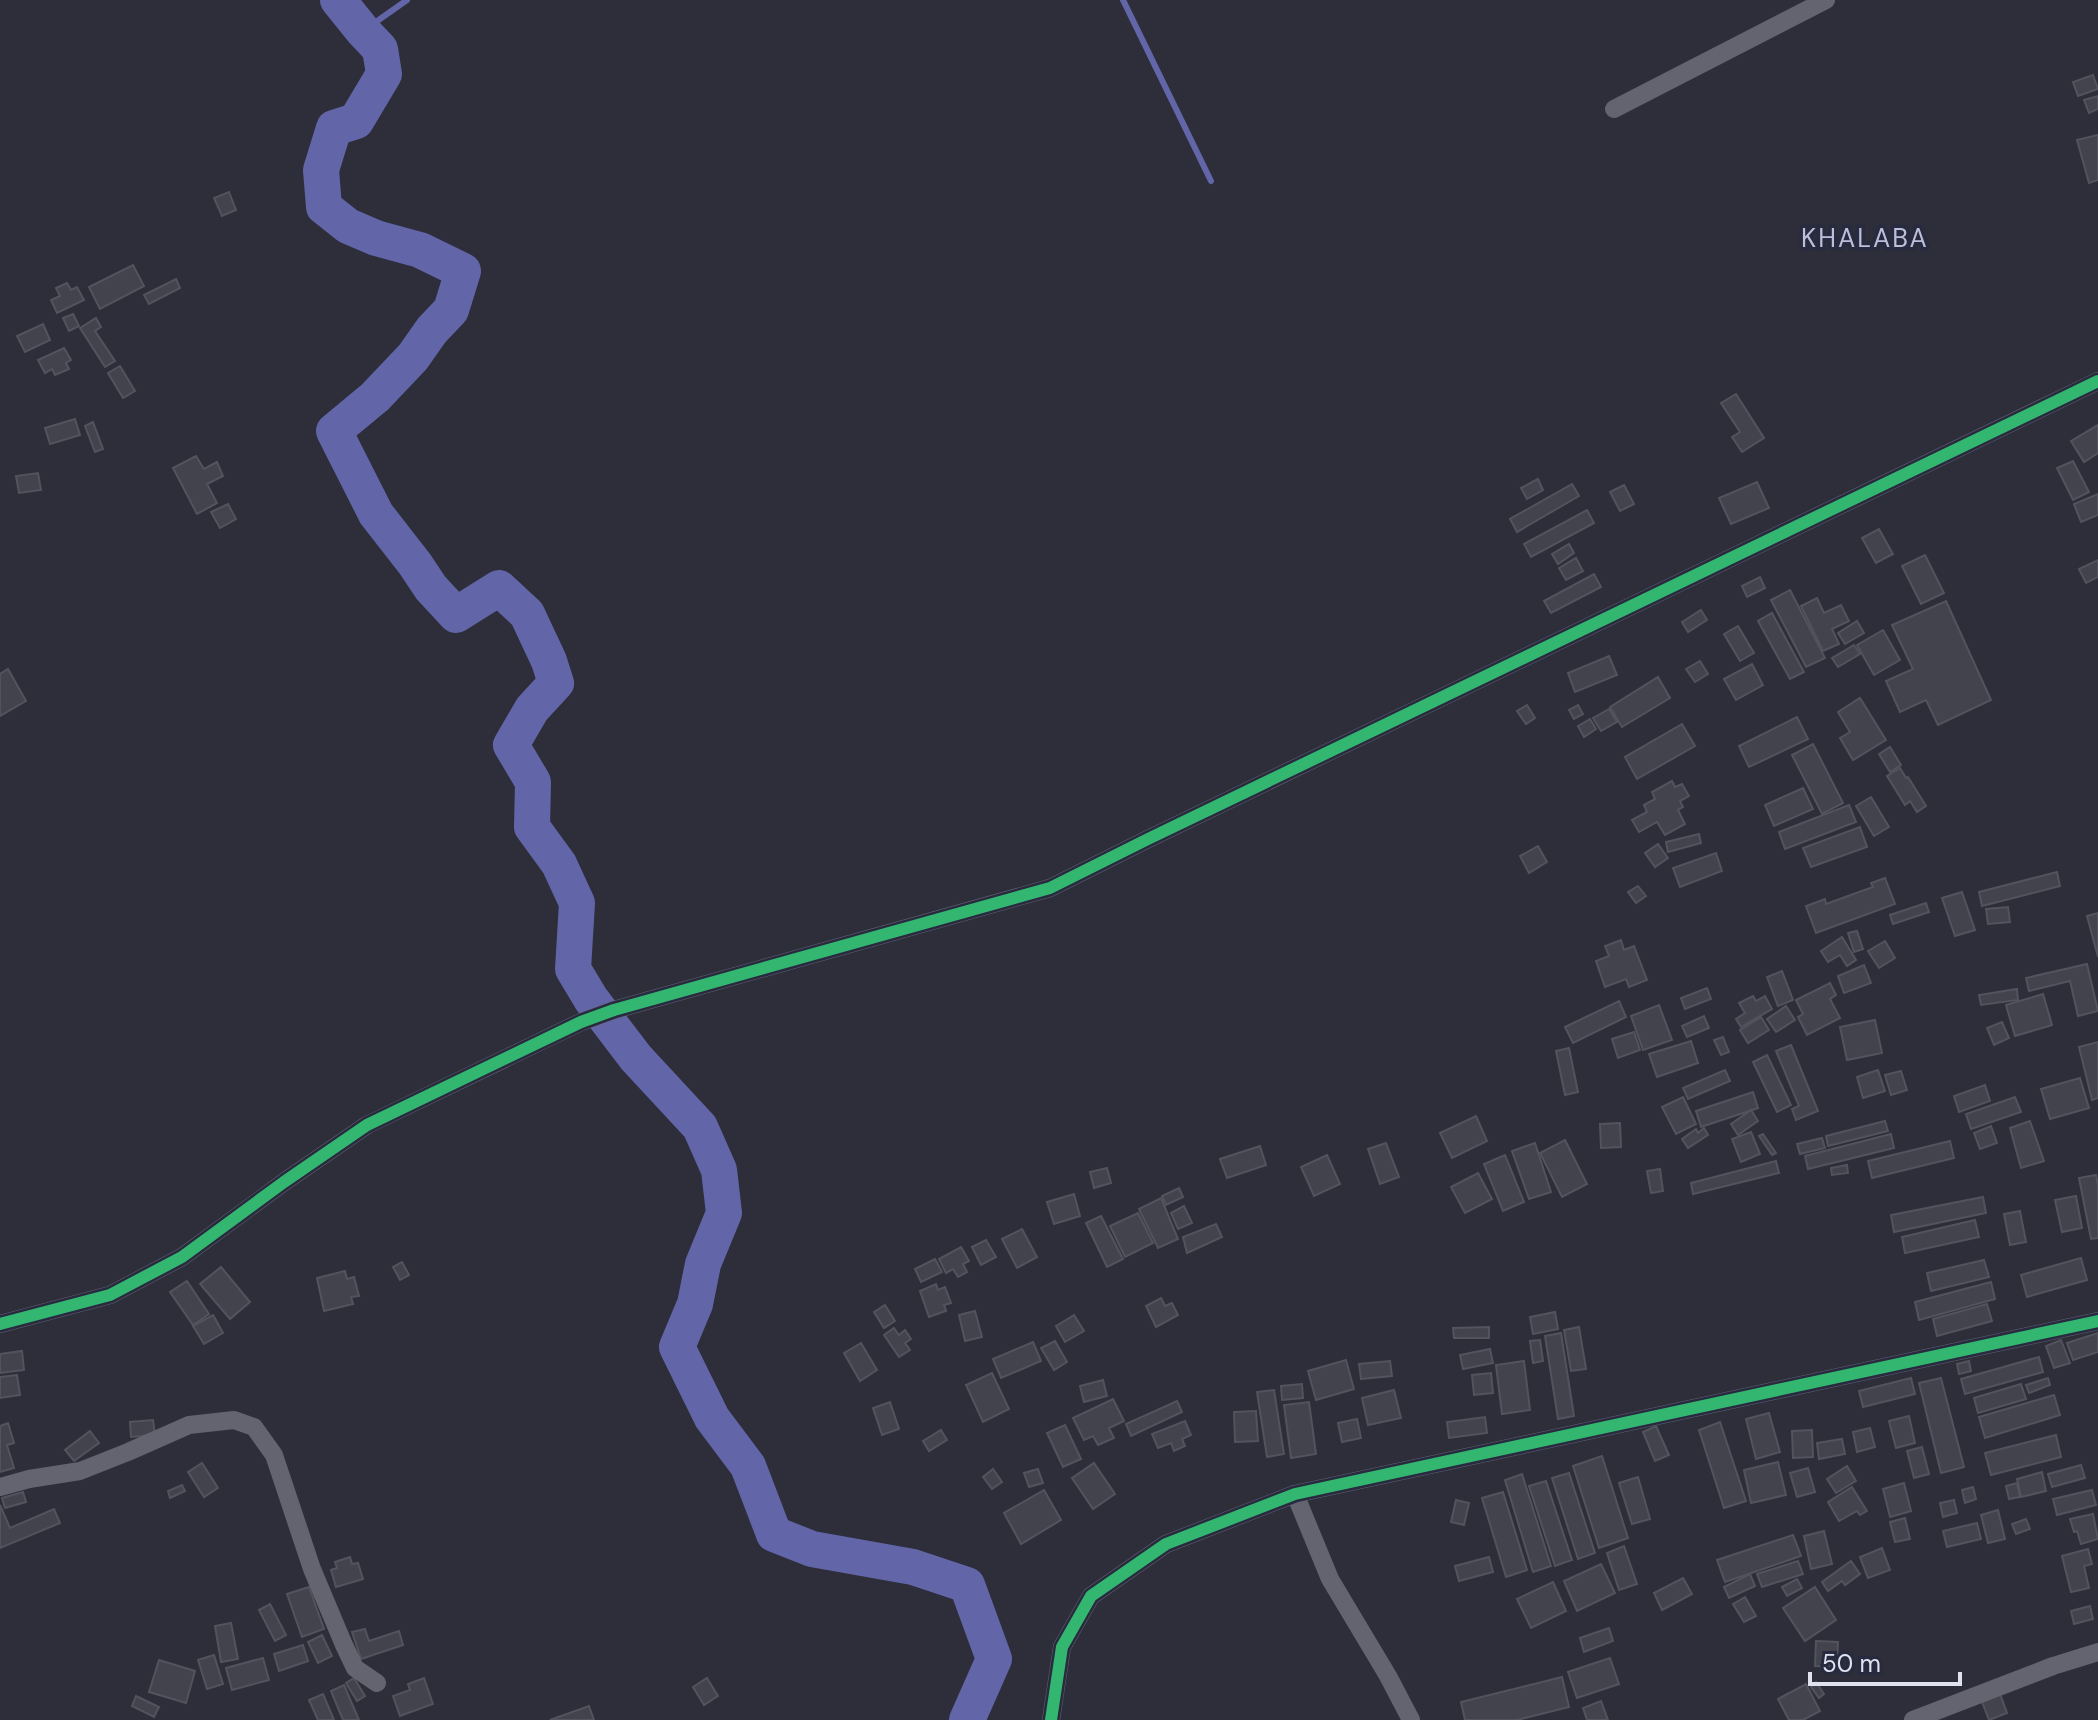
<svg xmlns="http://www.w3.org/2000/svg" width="2098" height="1720" viewBox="0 0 2098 1720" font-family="'DM Sans',sans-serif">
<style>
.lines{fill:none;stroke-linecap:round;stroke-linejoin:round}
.stream{stroke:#6266a9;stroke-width:6}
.river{stroke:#6266a9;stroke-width:36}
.building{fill:#42434d;stroke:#52535d;stroke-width:2}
.street{stroke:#636470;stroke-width:18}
.cycleway-casing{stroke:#282a3f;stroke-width:17}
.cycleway{stroke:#33b770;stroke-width:12}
.labels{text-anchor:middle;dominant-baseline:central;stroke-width:7;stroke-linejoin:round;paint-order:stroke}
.quarter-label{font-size:26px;letter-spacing:2px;fill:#bcbfda;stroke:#282a3f}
</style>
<rect width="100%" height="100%" fill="#2d2e3a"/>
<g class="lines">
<g class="stream">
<path d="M1123,0L1211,181"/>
<path d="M363,31L407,0"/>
</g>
<path class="river" d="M338,0L363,31L380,49L384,74L356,121L334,128L321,170L324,207L348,226L376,238L420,250L463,271L451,310L432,330L413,357L375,397L334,431L376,514L415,564L431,588L456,615L499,588L527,614L549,661L556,683L532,709L511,745L533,782L532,827L559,864L577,903L573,969L591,999L636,1058L700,1127L719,1170L724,1213L703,1264L695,1304L677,1347L712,1418L748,1466L774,1534L812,1549L913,1567L967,1585L994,1659L967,1720"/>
</g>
<g class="building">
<path d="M2093,75L2098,89L2078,96L2073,82Z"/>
<path d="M2098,96V109L2089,113L2084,100Z"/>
<path d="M2098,135V180L2089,183L2077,140Z"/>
<path d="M229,192L236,210L222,216L214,198Z"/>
<path d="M133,265L144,286L100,309L89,287Z"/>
<path d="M176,279L180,288L149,304L144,295Z"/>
<path d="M67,283L71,290L77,287L84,300L57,313L51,300L60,296L56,288Z"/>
<path d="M73,314L79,326L69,331L63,318Z"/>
<path d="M96,318L101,327L95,331L115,361L105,367L80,328Z"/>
<path d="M43,324L50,340L25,352L17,336Z"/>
<path d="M64,348L71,360L66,363L69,369L55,375L52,369L45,373L38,360Z"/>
<path d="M120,366L135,391L123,398L108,373Z"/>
<path d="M1736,394L1764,438L1742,452L1732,437L1740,432L1721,403Z"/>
<path d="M75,419L80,435L50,444L45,428Z"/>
<path d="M93,422L103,449L95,452L85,426Z"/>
<path d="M2098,425V453L2084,462L2071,441Z"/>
<path d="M196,456L204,469L217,462L223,476L207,484L217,503L197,514L173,468Z"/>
<path d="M2073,461L2089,492L2073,500L2057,468Z"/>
<path d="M38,473L41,490L19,493L16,476Z"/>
<path d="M1538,479L1543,490L1527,499L1521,488Z"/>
<path d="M1757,482L1769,508L1731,524L1719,498Z"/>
<path d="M1572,484L1579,496L1517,532L1510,519Z"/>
<path d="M1624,485L1634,504L1620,511L1610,492Z"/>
<path d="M2098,494V515L2081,522L2074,504Z"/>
<path d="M228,504L236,519L220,528L211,512Z"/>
<path d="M1587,510L1594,523L1531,557L1524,544Z"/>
<path d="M1879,529L1893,554L1876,563L1862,538Z"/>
<path d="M1569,544L1574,553L1558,564L1552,554Z"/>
<path d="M1925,555L1944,593L1921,604L1902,566Z"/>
<path d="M1576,558L1583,571L1566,580L1559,568Z"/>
<path d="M2098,560V577L2086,583L2079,569Z"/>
<path d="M1594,574L1601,587L1551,613L1544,601Z"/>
<path d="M1760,577L1765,588L1747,597L1742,586Z"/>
<path d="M1790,590L1825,658L1806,667L1771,600Z"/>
<path d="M1817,598L1824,613L1841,605L1849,621L1832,629L1839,644L1823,651L1801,606Z"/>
<path d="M1946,601L1991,700L1938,725L1926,700L1900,712L1886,681L1913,669L1892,625Z"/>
<path d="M1701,610L1707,620L1688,632L1682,622Z"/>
<path d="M1772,613L1804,672L1790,679L1758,621Z"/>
<path d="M1857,621L1864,633L1845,644L1838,633Z"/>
<path d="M1738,626L1754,653L1740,661L1724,634Z"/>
<path d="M1883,630L1900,660L1874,675L1857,645Z"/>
<path d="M1854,645L1860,654L1838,667L1832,658Z"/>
<path d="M1609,656L1617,675L1575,692L1568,673Z"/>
<path d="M1700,661L1708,674L1695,682L1686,669Z"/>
<path d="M1752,664L1763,685L1736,700L1724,679Z"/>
<path d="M8,669L26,701L0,716V674Z"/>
<path d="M1658,677L1670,698L1622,727L1610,707Z"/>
<path d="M1860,698L1886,740L1853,760L1840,738L1850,732L1838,712Z"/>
<path d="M1527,705L1535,718L1526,724L1517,711Z"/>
<path d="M1578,705L1583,714L1574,719L1569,710Z"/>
<path d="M1609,709L1617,722L1601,731L1593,718Z"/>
<path d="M1797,717L1808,739L1749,767L1739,746Z"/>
<path d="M1590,719L1596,729L1584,737L1578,726Z"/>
<path d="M1682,724L1695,746L1637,779L1625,757Z"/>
<path d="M1813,744L1843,803L1822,814L1792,755Z"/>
<path d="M1890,747L1901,765L1890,772L1879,754Z"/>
<path d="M1900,768L1906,778L1908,777L1926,806L1917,812L1910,801L1905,805L1887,776Z"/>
<path d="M1672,781L1675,787L1682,784L1689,796L1680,801L1683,807L1678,810L1685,824L1665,835L1657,822L1639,832L1632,820L1647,812L1644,805L1655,799L1652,792Z"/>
<path d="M1803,788L1813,809L1774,826L1765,805Z"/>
<path d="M1871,797L1889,827L1874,836L1856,806Z"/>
<path d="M1849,805L1856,822L1785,849L1779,832Z"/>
<path d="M1860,827L1867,847L1811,867L1803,848Z"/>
<path d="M1699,834L1701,843L1668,852L1666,842Z"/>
<path d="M1658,844L1668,858L1655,867L1645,853Z"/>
<path d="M1538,846L1547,862L1529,873L1520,856Z"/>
<path d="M1716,853L1722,871L1680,887L1673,868Z"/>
<path d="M2057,872L2060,886L1982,906L1979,892Z"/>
<path d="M1885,878L1895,904L1816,933L1806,906L1825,899L1826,904L1873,887L1871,883Z"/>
<path d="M1638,886L1646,896L1636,903L1628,892Z"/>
<path d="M1962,892L1975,930L1955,936L1942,898Z"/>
<path d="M1926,903L1929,912L1893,924L1890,915Z"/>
<path d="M2008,907L2010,922L1988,924L1986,909Z"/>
<path d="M2098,913V957L2087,916Z"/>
<path d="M1857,931L1863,949L1854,952L1848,933Z"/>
<path d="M1842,937L1856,960L1847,966L1840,955L1828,962L1821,951Z"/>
<path d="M1621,940L1624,950L1634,946L1647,980L1629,987L1626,979L1605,987L1596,961L1609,956L1605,946Z"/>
<path d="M1885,941L1895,958L1879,968L1868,951Z"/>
<path d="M2087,964L2098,1011L2078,1016L2070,981L2029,991L2026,978Z"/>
<path d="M1864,965L1871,983L1844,993L1838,976Z"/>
<path d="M1782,971L1793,1000L1778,1006L1767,977Z"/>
<path d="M1830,983L1836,995L1830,999L1840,1018L1807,1035L1798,1017L1803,1014L1796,1000Z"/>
<path d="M1707,988L1711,999L1685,1009L1681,998Z"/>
<path d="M2017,989L2018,1000L1981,1005L1979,995Z"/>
<path d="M2043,994L2052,1025L2015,1036L2006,1005Z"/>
<path d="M1753,996L1756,1001L1765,996L1772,1009L1741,1027L1736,1019L1745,1013L1739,1003Z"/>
<path d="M1619,1001L1626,1017L1573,1043L1565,1027Z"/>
<path d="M1659,1005L1672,1040L1643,1050L1631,1016Z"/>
<path d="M1786,1006L1795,1020L1776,1032L1767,1019Z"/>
<path d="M1704,1016L1709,1028L1687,1037L1682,1026Z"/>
<path d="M1761,1017L1769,1030L1748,1043L1740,1030Z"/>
<path d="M1875,1020L1882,1053L1847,1060L1840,1027Z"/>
<path d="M2002,1022L2009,1038L1994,1045L1987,1028Z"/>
<path d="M1634,1032L1640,1050L1618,1058L1612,1039Z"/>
<path d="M1723,1037L1729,1052L1721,1055L1714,1040Z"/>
<path d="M1691,1041L1698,1063L1657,1077L1649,1054Z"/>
<path d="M2098,1042V1098L2092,1100L2079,1047Z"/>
<path d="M1791,1045L1818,1111L1796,1120L1792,1109L1799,1106L1776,1051Z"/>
<path d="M1569,1048L1578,1092L1565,1095L1556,1051Z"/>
<path d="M1767,1055L1791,1105L1777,1112L1753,1062Z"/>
<path d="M1725,1070L1730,1081L1688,1099L1683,1088Z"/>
<path d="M1878,1070L1885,1091L1863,1098L1857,1077Z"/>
<path d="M1901,1071L1907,1090L1891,1095L1885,1075Z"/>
<path d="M2080,1078L2089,1108L2050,1119L2041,1089Z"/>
<path d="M1985,1085L1990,1101L1959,1112L1954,1096Z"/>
<path d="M1753,1092L1758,1108L1701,1127L1696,1111Z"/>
<path d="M1683,1097L1696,1124L1676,1134L1662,1107Z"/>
<path d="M2015,1097L2021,1112L1971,1129L1966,1114Z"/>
<path d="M1751,1110L1758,1121L1738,1135L1731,1124Z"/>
<path d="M1476,1116L1487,1141L1452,1158L1440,1133Z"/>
<path d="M1885,1121L1888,1131L1828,1146L1826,1136Z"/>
<path d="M2030,1121L2044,1161L2021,1168L2010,1128Z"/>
<path d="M1620,1123L1621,1147L1601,1148L1600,1124Z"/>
<path d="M1991,1126L1997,1143L1980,1149L1974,1133Z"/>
<path d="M1704,1128L1708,1135L1688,1148L1682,1139L1696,1129L1698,1133Z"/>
<path d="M1751,1132L1760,1154L1741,1162L1732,1139Z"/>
<path d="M1763,1134L1776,1153L1772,1155L1759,1136Z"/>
<path d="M1891,1134L1894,1148L1808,1169L1805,1156Z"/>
<path d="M1822,1138L1825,1148L1800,1154L1797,1144Z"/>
<path d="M1565,1140L1587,1184L1562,1197L1540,1153Z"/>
<path d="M1950,1141L1954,1158L1872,1178L1868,1161Z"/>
<path d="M1386,1143L1399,1177L1380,1184L1368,1149Z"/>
<path d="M1535,1143L1551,1192L1529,1199L1512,1151Z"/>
<path d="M1260,1146L1266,1165L1227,1178L1220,1159Z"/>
<path d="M1327,1155L1340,1184L1314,1196L1301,1167Z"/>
<path d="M1505,1155L1524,1202L1503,1211L1484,1164Z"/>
<path d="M1776,1161L1779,1173L1693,1194L1691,1183Z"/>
<path d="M1847,1165L1848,1173L1832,1175L1831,1168Z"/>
<path d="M1107,1168L1111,1183L1094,1188L1090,1172Z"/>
<path d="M1660,1169L1663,1191L1651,1193L1647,1171Z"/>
<path d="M1478,1173L1492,1199L1465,1213L1451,1187Z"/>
<path d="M2096,1175L2098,1186V1238L2091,1239L2079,1178Z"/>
<path d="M1179,1188L1183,1197L1166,1205L1162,1196Z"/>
<path d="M1074,1194L1080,1216L1054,1224L1047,1202Z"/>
<path d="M2076,1196L2082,1228L2062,1232L2055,1200Z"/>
<path d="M1983,1197L1986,1213L1894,1232L1891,1215Z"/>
<path d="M1161,1198L1178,1239L1158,1248L1139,1209Z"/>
<path d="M1184,1206L1192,1223L1178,1229L1171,1213Z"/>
<path d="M2020,1211L2026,1242L2010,1245L2004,1214Z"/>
<path d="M1138,1213L1153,1243L1125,1257L1110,1226Z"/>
<path d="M1101,1216L1123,1259L1107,1267L1086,1223Z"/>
<path d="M1975,1220L1979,1237L1905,1253L1902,1237Z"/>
<path d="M1216,1224L1222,1237L1187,1253L1183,1237Z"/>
<path d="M1022,1229L1037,1257L1017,1268L1002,1239Z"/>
<path d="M986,1240L996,1257L981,1265L972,1247Z"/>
<path d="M961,1247L969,1261L963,1264L967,1272L958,1277L953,1269L946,1273L939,1259Z"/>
<path d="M2081,1258L2087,1280L2027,1297L2021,1275Z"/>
<path d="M935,1259L942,1272L921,1282L915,1269Z"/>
<path d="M1984,1260L1989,1277L1931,1291L1927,1273Z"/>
<path d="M402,1262L409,1275L400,1280L393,1267Z"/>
<path d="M221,1267L250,1302L230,1319L200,1284Z"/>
<path d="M345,1271L347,1279L354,1277L359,1296L351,1297L353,1304L324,1311L317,1278Z"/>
<path d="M187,1281L209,1314L193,1325L170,1292Z"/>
<path d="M1991,1282L1995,1299L1919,1320L1915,1302Z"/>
<path d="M936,1284L938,1290L945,1287L951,1303L944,1305L946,1311L929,1317L920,1291Z"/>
<path d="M1161,1298L1165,1306L1172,1303L1178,1315L1156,1327L1146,1306Z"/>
<path d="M1987,1304L1992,1321L1937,1336L1933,1319Z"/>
<path d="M885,1305L895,1321L884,1328L874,1312Z"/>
<path d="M975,1311L982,1337L965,1341L959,1315Z"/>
<path d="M1555,1312L1558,1329L1533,1334L1530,1317Z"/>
<path d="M213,1315L223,1333L204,1344L193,1326Z"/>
<path d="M1074,1315L1084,1331L1065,1342L1056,1326Z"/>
<path d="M1489,1327V1338H1454L1453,1328Z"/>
<path d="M1579,1327L1586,1369L1571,1371L1564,1330Z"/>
<path d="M894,1328L899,1335L905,1330L911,1339L905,1343L910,1350L899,1357L884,1335Z"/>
<path d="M1561,1333L1574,1416L1558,1419L1545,1336Z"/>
<path d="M2098,1333V1352L2073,1360L2067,1343Z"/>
<path d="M1540,1340L1543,1361L1533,1363L1530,1341Z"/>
<path d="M2061,1340L2070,1363L2054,1368L2046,1346Z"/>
<path d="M1055,1341L1067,1362L1054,1370L1041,1348Z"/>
<path d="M1033,1342L1041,1361L1001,1378L993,1359Z"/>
<path d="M861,1343L877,1370L860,1381L844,1353Z"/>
<path d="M1490,1349L1493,1363L1463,1369L1460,1355Z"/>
<path d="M22,1351L24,1370L0,1373V1354Z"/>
<path d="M2039,1357L2043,1372L1965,1394L1961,1379Z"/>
<path d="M1346,1360L1354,1389L1316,1400L1308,1371Z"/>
<path d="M1390,1361L1392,1376L1361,1379L1359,1364Z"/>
<path d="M1524,1361L1530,1410L1502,1414L1496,1365Z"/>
<path d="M1969,1361L1971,1371L1959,1374L1957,1364Z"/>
<path d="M992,1373L1009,1409L983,1422L966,1385Z"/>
<path d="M1491,1373L1493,1393L1474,1395L1472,1375Z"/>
<path d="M17,1375L20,1395L0,1398V1377Z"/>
<path d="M1911,1378L1915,1394L1863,1407L1859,1391Z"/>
<path d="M1941,1378L1964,1467L1941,1473L1919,1383Z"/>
<path d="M2048,1378L2050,1385L2029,1393L2026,1385Z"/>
<path d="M1103,1380L1107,1396L1084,1402L1080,1386Z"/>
<path d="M1302,1384L1303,1398L1282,1400L1281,1386Z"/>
<path d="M2021,1384L2026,1399L1978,1413L1974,1398Z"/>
<path d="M1274,1390L1284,1454L1267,1457L1257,1392Z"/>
<path d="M1394,1390L1401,1418L1368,1425L1362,1398Z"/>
<path d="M2054,1395L2060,1415L1985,1438L1979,1417Z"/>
<path d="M1113,1399L1124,1421L1109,1428L1114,1438L1098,1445L1093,1436L1084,1440L1073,1418Z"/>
<path d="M1177,1401L1182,1412L1131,1436L1126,1424Z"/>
<path d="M890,1402L899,1429L882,1435L873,1408Z"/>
<path d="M1309,1402L1316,1454L1291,1458L1284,1405Z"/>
<path d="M1256,1411L1258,1441L1235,1442L1234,1412Z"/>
<path d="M1769,1413L1780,1452L1756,1459L1746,1419Z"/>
<path d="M1909,1416L1915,1443L1896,1448L1889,1421Z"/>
<path d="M1485,1417L1487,1433L1449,1438L1447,1422Z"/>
<path d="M1357,1419L1361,1438L1342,1442L1338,1423Z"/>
<path d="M153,1420L155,1435L131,1437L130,1422Z"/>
<path d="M1185,1421L1191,1435L1182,1439L1185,1446L1174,1451L1171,1443L1158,1448L1152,1434Z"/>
<path d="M1720,1422L1746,1501L1724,1508L1699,1430Z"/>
<path d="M8,1423L14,1443L7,1445L14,1468L0,1472V1426Z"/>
<path d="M1065,1425L1081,1459L1063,1467L1047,1433Z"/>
<path d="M1656,1426L1669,1455L1655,1461L1643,1432Z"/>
<path d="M1870,1428L1875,1447L1857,1452L1853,1432Z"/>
<path d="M941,1430L947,1440L929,1451L923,1441Z"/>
<path d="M1812,1430L1813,1457L1793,1458L1792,1431Z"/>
<path d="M90,1431L99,1443L74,1461L65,1450Z"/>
<path d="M2056,1435L2061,1457L1991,1475L1985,1453Z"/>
<path d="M1842,1439L1845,1454L1819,1459L1817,1443Z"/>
<path d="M1922,1447L1929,1474L1914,1478L1907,1451Z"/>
<path d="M1602,1456L1628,1538L1599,1548L1573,1466Z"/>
<path d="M1778,1462L1786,1495L1751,1503L1744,1470Z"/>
<path d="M202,1463L218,1488L204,1497L188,1472Z"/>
<path d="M1094,1463L1115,1494L1093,1509L1072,1478Z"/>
<path d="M2081,1465L2085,1478L2052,1487L2048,1474Z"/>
<path d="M1847,1466L1856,1481L1836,1493L1827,1479Z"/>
<path d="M1808,1468L1815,1492L1797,1497L1790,1473Z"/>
<path d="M993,1469L1002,1482L992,1489L983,1477Z"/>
<path d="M1038,1469L1043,1483L1029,1487L1024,1473Z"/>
<path d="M2042,1472L2046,1491L2021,1497L2017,1479Z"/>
<path d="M1569,1473L1595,1553L1578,1559L1552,1478Z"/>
<path d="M1522,1474L1551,1566L1533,1572L1505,1480Z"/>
<path d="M1638,1477L1650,1519L1632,1524L1619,1483Z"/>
<path d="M1546,1481L1572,1560L1555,1566L1529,1486Z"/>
<path d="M1904,1483L1911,1511L1890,1517L1883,1489Z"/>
<path d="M2017,1483L2020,1497L2009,1499L2006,1486Z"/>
<path d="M182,1485L185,1491L170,1498L168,1491Z"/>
<path d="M1852,1487L1867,1511L1860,1515L1857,1511L1839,1521L1828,1502Z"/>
<path d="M1973,1487L1976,1499L1965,1503L1962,1490Z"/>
<path d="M1044,1490L1061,1520L1021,1544L1004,1513Z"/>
<path d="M2092,1490L2096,1505L2057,1515L2053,1499Z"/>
<path d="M23,1492L26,1502L5,1508L2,1498Z"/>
<path d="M1503,1492L1527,1570L1506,1577L1482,1498Z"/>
<path d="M1456,1500L1469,1503L1464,1525L1451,1522Z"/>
<path d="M1954,1500L1957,1513L1943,1517L1940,1503Z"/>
<path d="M0,1505L10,1528L54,1509L60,1523L0,1548Z"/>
<path d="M1998,1510L2005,1539L1988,1543L1981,1515Z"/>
<path d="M2093,1514L2098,1539L2081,1544L2077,1531L2074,1532L2070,1519Z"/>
<path d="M1905,1518L1910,1539L1895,1542L1890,1522Z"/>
<path d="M2026,1519L2030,1529L2016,1534L2012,1524Z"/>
<path d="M1977,1523L1981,1539L1947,1547L1943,1531Z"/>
<path d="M1824,1531L1832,1564L1811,1569L1804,1536Z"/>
<path d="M1793,1535L1801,1556L1725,1582L1717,1560Z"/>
<path d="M1624,1546L1637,1584L1619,1590L1607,1553Z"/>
<path d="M1882,1548L1890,1570L1868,1578L1860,1557Z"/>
<path d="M2088,1549L2092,1564L2084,1566L2089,1588L2071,1592L2062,1556Z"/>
<path d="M350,1557L352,1564L358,1563L363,1579L336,1587L331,1570L337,1568L335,1562Z"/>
<path d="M1489,1557L1493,1572L1459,1581L1455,1566Z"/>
<path d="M1798,1561L1803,1574L1762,1587L1757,1574Z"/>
<path d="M1851,1561L1860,1574L1845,1585L1842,1581L1828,1591L1822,1582Z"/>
<path d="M1601,1564L1615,1593L1577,1611L1564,1581Z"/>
<path d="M1750,1574L1755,1586L1729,1598L1724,1587Z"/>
<path d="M1683,1578L1692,1594L1662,1610L1654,1593Z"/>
<path d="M1797,1579L1802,1588L1787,1596L1782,1587Z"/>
<path d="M1553,1582L1566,1611L1531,1628L1517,1599Z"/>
<path d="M309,1587L324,1629L302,1637L287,1594Z"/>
<path d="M1815,1587L1836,1620L1805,1641L1783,1608Z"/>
<path d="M1745,1597L1756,1616L1744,1622L1733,1604Z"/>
<path d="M270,1604L286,1635L275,1641L259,1610Z"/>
<path d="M2090,1606L2093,1619L2074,1624L2071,1611Z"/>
<path d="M231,1623L238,1659L221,1662L215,1626Z"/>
<path d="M1609,1628L1613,1641L1584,1652L1580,1638Z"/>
<path d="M365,1629L369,1641L399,1631L403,1645L361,1659L352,1632Z"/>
<path d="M322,1635L332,1656L318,1663L308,1642Z"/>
<path d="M1816,1641L1838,1642L1837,1667L1815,1666Z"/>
<path d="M303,1645L308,1661L279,1671L274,1654Z"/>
<path d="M214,1655L223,1684L207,1689L198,1660Z"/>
<path d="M263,1658L269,1680L232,1690L226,1668Z"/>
<path d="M1610,1658L1619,1684L1577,1698L1568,1672Z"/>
<path d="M159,1660L195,1671L186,1703L149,1692Z"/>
<path d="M1562,1677L1569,1707L1517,1720H1465L1461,1702Z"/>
<path d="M354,1678L365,1696L357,1701L346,1683Z"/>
<path d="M424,1678L433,1704L400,1716L393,1696L410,1690L408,1684Z"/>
<path d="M707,1678L718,1696L704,1705L693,1687Z"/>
<path d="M1816,1682L1824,1694L1819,1698L1811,1687Z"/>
<path d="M1806,1684L1820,1711L1803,1720H1789L1778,1699Z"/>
<path d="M344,1685L359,1720H343L331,1691Z"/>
<path d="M1999,1691L2007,1713L1989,1720L1981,1699Z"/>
<path d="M323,1694L334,1720H318L309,1700Z"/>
<path d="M136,1696L159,1707L154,1717L132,1706Z"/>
<path d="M1601,1701L1608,1720H1587L1583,1708Z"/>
<path d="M589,1706L594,1720H550Z"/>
</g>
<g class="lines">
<g class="street">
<path d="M1614,109L1826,0"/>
<path d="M0,1324L110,1295L182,1257L284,1182L367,1125L581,1022L614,1010L1050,888L1148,839L2098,381"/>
<path d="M0,1487L29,1479L80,1471L128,1452L189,1425L234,1420L254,1427L274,1455L312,1569L344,1645L355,1668L377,1683"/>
<path d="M1295,1494L1330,1579L1388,1676L1411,1720"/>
<path d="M1051,1720L1062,1647L1091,1596L1166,1544L1295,1494L2098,1321"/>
<path d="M1913,1720L2053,1666L2098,1652"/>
</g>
<g class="cycleway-casing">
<g id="cycleway">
<path d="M0,1324L110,1295L182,1257L284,1182L367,1125L581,1022L614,1010L1050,888L1148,839L2098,381"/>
<path d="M1051,1720L1062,1647L1091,1596L1166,1544L1295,1494L2098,1321"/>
</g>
</g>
<use href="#cycleway" class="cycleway"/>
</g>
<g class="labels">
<g class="quarter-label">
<text x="1865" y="238">KHALABA</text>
</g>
</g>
<path d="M1810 1672v12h150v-12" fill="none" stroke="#e0e2f0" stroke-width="4"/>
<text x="1822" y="1672" font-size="24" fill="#e0e2f0" stroke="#282a3f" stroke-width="6" paint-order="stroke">50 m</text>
</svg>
